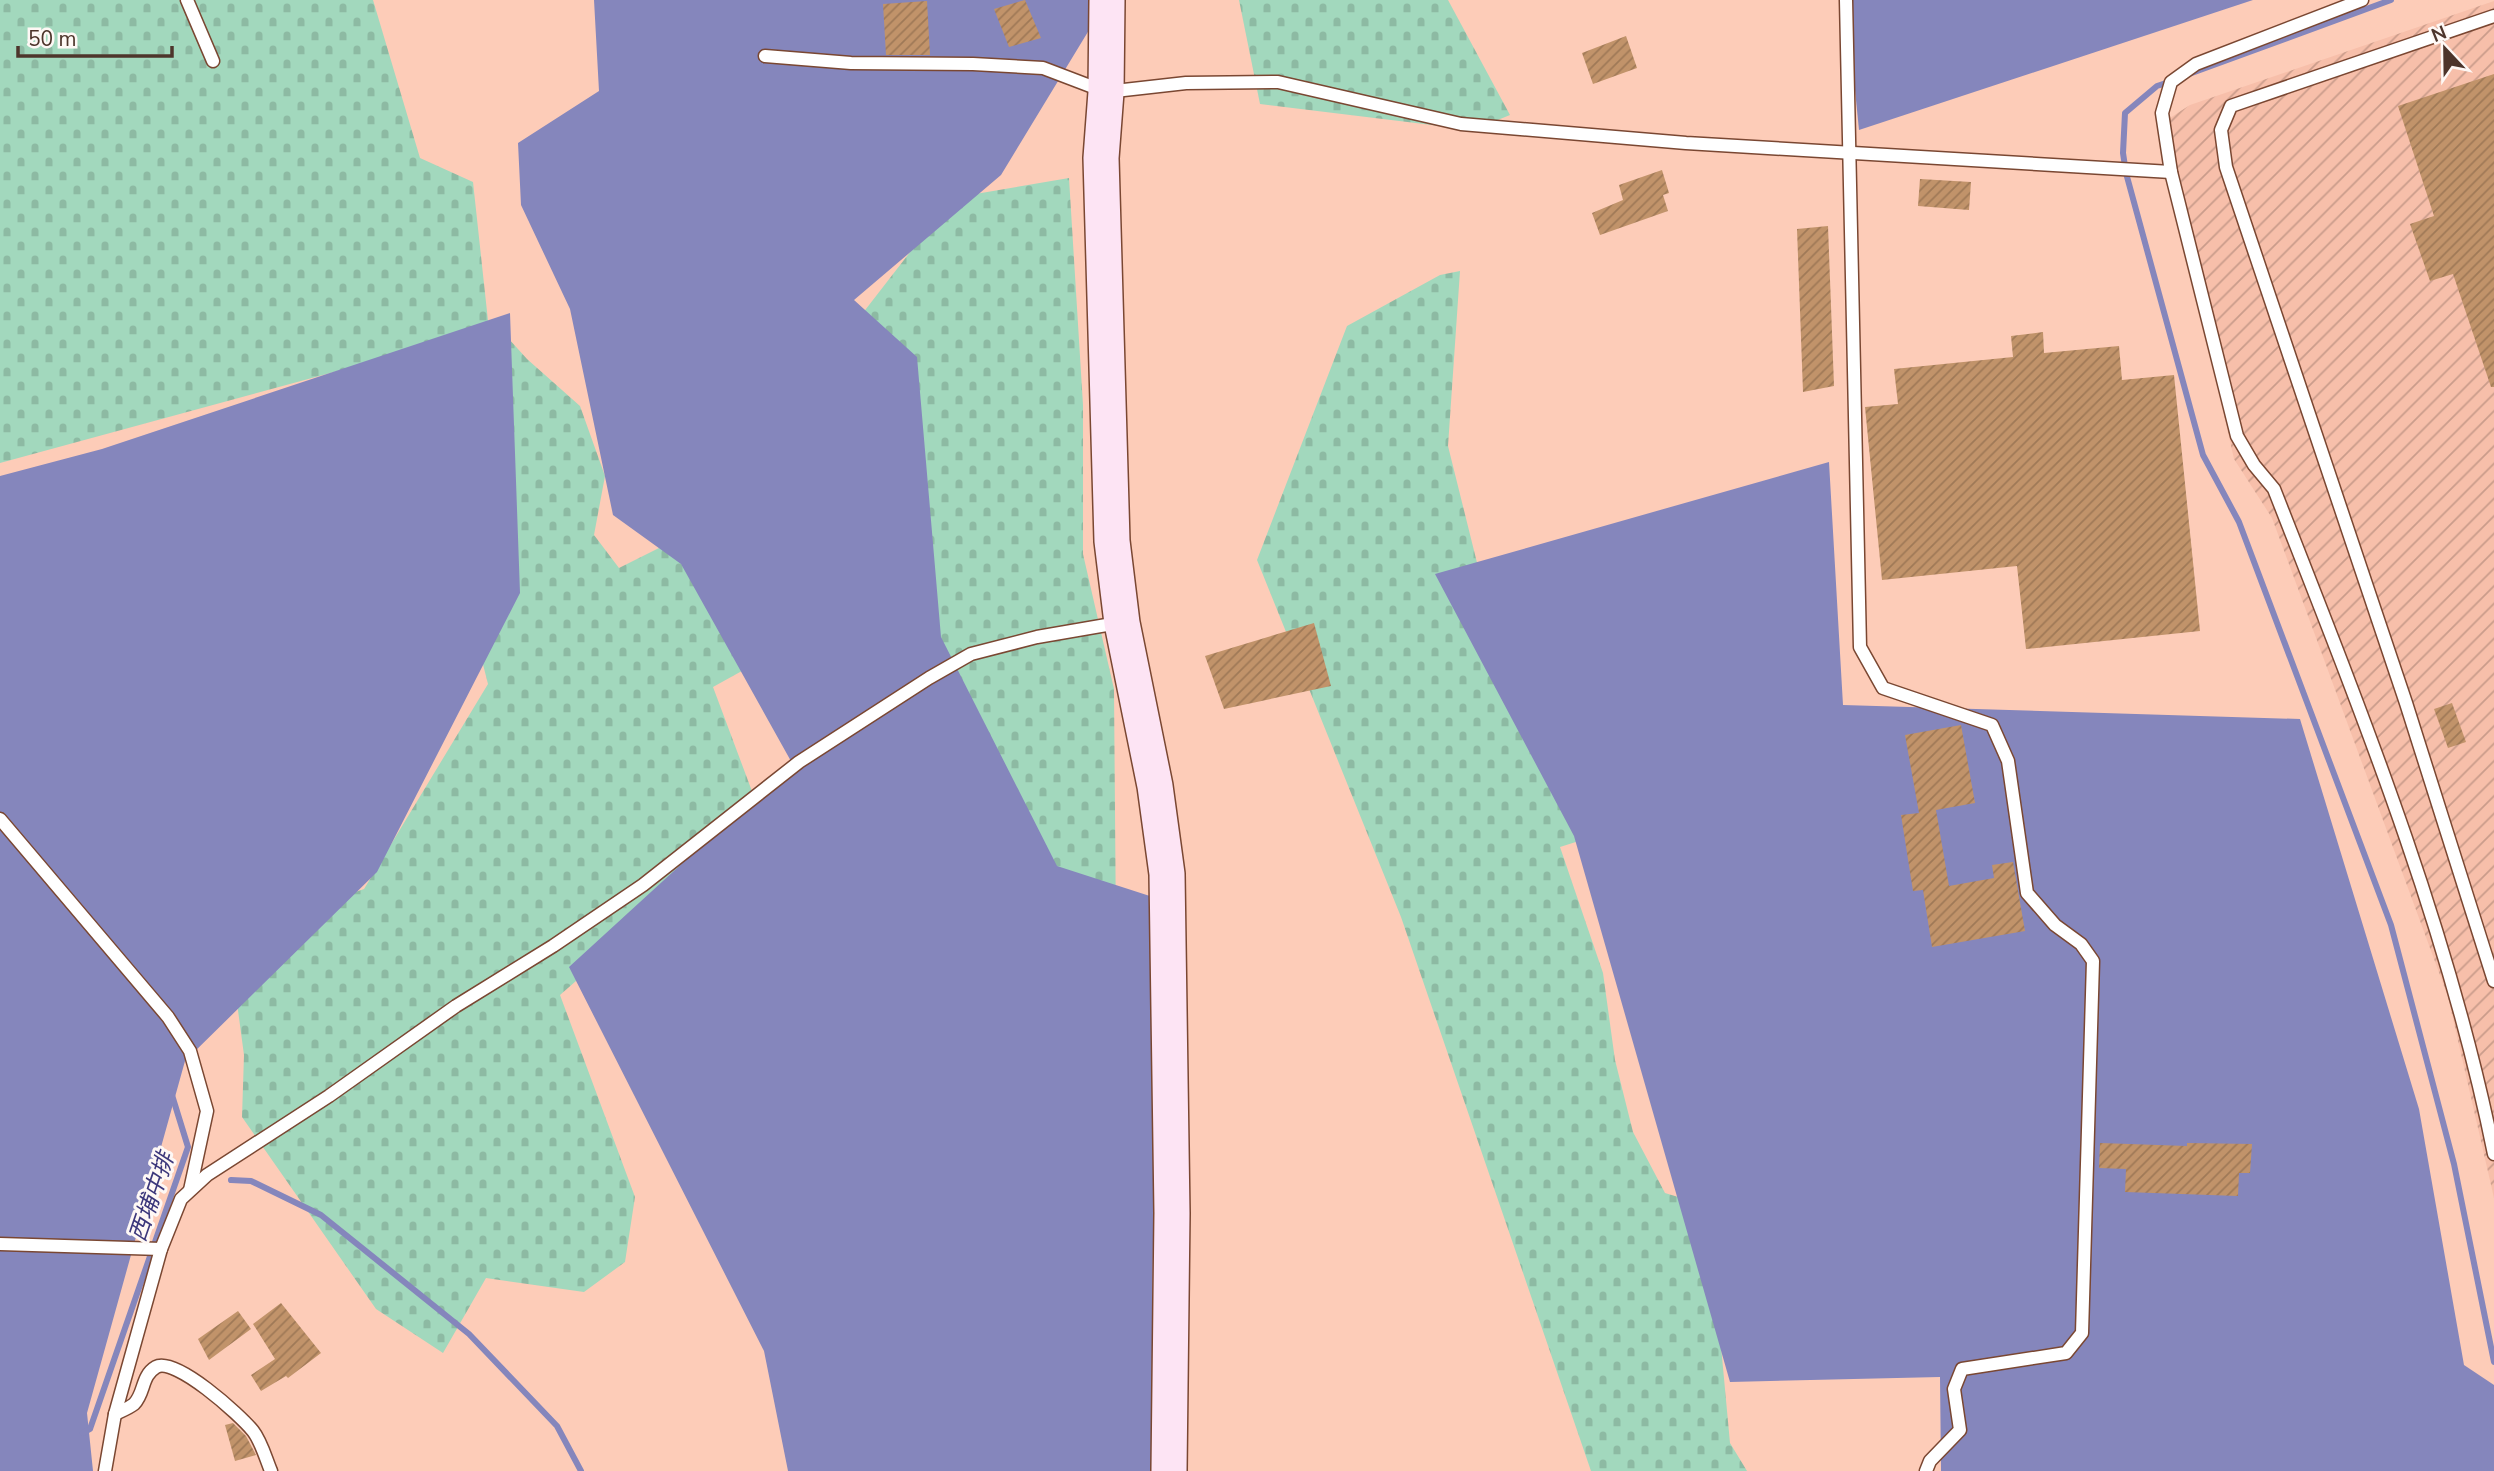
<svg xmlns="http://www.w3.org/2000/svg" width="2494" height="1471" viewBox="0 0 2494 1471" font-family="'Nunito Sans','Noto Sans TC',sans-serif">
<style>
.industrial{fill:url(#industrial-furrows)}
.cemetery{fill:url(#cemetery-stones)}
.water{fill:#8586bc}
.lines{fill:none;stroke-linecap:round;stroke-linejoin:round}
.stream{stroke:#8586bc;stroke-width:6}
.building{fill:url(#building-hatch)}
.lane-casing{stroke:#7a4732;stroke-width:15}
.secondary-casing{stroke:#7a4732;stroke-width:38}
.lane{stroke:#fff;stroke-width:12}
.secondary{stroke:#fde4f4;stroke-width:35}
.labels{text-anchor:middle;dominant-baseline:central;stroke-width:6;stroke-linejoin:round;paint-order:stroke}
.water-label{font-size:23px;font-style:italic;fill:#3c377b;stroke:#fef8f5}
</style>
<defs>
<pattern id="industrial-furrows" width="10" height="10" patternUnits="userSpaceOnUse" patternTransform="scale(1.75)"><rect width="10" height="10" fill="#f7bfaa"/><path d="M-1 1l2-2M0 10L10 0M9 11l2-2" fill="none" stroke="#ca9c8b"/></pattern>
<pattern id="cemetery-stones" width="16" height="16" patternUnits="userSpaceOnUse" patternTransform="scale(1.75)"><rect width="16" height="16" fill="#a2d8bd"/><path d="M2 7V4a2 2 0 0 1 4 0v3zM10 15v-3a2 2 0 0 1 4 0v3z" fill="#8dbaa3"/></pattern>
<pattern id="building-hatch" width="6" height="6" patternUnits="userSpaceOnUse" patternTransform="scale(1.75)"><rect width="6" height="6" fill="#c1936a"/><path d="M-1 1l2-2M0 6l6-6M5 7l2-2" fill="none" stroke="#9f7957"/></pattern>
</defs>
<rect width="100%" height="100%" fill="#fdccb8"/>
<path class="industrial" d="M2494,1V1198L2448,997L2272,518L2234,459L2159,125L2190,105Z"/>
<g class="cemetery">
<path d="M0,0H373L420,158L473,182L489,330L497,326L527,359L580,406L605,476L594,535L619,568L845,455L852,327L952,198L1069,178L1083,405V554L1114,689L1116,932L1002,839L857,607L713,687L762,818L560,995L635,1197L625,1262L584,1292L486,1278L443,1353L376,1309L242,1117L244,1055L228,936L364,889L488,684L433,468L426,347L0,463Z"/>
<path d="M1239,0H1448L1510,115L1473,130L1260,104Z"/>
<path d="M1460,271L1448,446L1493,627L1620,828L1560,847L1603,973L1615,1060L1633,1132L1665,1193L1708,1206L1730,1443L1747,1471H1591L1401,917L1257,560L1347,326L1440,275Z"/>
</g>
<g class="water">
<path d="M594,0H1100V12L1001,175L854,300L917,357L941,637L1057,866L1156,898L1151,1471H788L764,1351L569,967L792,763L681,564L613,515L570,309L521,205L518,143L599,91Z"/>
<path d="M1846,0H2253L1859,130Z"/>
<path d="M510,313L520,593L377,872L185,1061L87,1413L93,1471H0V476L102,449Z"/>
<path d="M1829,462L1843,705L2300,719L2419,1109L2464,1365L2494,1385V1471H1941L1940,1377L1730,1382L1574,836L1435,574Z"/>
</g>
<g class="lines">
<g class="stream">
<path d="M2189,74L2391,0"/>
<path d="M2169,82L2157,86L2125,113L2123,153L2126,173L2203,455L2239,522L2391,925L2454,1164L2494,1362"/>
<path d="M231,1180L251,1181L321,1215L469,1334L557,1426L581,1471"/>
<path d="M83,1433L90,1429L188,1147L171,1092"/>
</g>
</g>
<g class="building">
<path d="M1025,0L1041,38L1009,47L994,9Z"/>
<path d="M927,1L930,55H886L883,4Z"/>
<path d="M1626,36L1637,68L1593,84L1582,53Z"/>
<path d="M2494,74V387H2491L2453,274L2430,281L2410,224L2434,216L2398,106Z"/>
<path d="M1662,170L1669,193L1663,195L1668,211L1600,235L1592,213L1623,200L1619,185Z"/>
<path d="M1920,179L1971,182L1969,210L1918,206Z"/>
<path d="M1828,226L1834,386L1803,392L1797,229Z"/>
<path d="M2043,332L2044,353L2119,346L2122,380L2174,375L2200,631L2026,649L2017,566L1882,580L1865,407L1898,404L1894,369L2013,357L2011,336Z"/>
<path d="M1314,623L1331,686L1224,709L1205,656Z"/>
<path d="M2452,703L2466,742L2448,748L2434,709Z"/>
<path d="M1961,725L1975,803L1936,810L1949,886L1994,878L1992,865L2013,862L2025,931L1932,947L1923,890L1913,891L1901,815L1919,813L1905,735Z"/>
<path d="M2100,1143L2187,1146V1143L2252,1144L2250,1173H2239L2238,1196L2125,1192L2126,1169L2099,1168Z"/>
<path d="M281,1303L321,1353L288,1378L286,1376L261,1391L251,1375L275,1359L253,1324Z"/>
<path d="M238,1311L251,1329L209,1360L198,1339Z"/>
<path d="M233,1423L246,1436L256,1455L235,1461L225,1425Z"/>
</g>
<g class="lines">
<g class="lane-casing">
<g id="lane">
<path d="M187,0L213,61"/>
<path d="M1846,0L1860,647L1883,688L1992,725L2008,761L2027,893L2055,925L2081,944L2093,961L2082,1333L2066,1353L1962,1369L1954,1389L1960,1430L1930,1461L1926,1471"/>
<path d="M2362,0L2196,64L2171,82L2162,113L2171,172L2237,436L2254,465L2274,489C2359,706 2448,925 2494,1154"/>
<path d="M2494,16L2231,106L2221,130L2226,167L2406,703L2494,981"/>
<path d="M765,56L851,63L973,64L1043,68L1106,92L1186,83L1278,82L1461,124L1686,143L2171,172"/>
<path d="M0,819L168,1017L190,1051L207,1111L190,1190"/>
<path d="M0,1244L161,1249"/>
<path d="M115,1414C121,1411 129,1408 134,1404C145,1393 141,1376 156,1367C175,1356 240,1415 253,1431C261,1441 266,1459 271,1471"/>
<path d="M105,1471L115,1414L161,1249L181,1199L207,1175L329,1096L456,1006L553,946L643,885L799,762L929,678L971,654L1037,637L1118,623"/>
</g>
</g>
<g class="secondary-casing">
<path id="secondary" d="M1107,0L1106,92L1101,158L1112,541L1122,623L1155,786L1167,874L1172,1213L1169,1471"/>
</g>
<use href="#lane" class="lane"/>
<use href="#secondary" class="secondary"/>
</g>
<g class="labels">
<g class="water-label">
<text transform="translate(152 1197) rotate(-71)">西埔中排</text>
</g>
</g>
<g transform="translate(2445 49) rotate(338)" stroke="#fef8f5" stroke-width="5" paint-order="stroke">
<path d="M0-5L12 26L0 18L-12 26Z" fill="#4d352b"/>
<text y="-10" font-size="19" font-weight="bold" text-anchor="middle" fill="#4d352b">N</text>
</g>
<path d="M18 46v10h154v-10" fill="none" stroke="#4d352b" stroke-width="3.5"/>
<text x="28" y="46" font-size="21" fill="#4d352b" stroke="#fef8f5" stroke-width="5" paint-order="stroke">50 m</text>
</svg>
